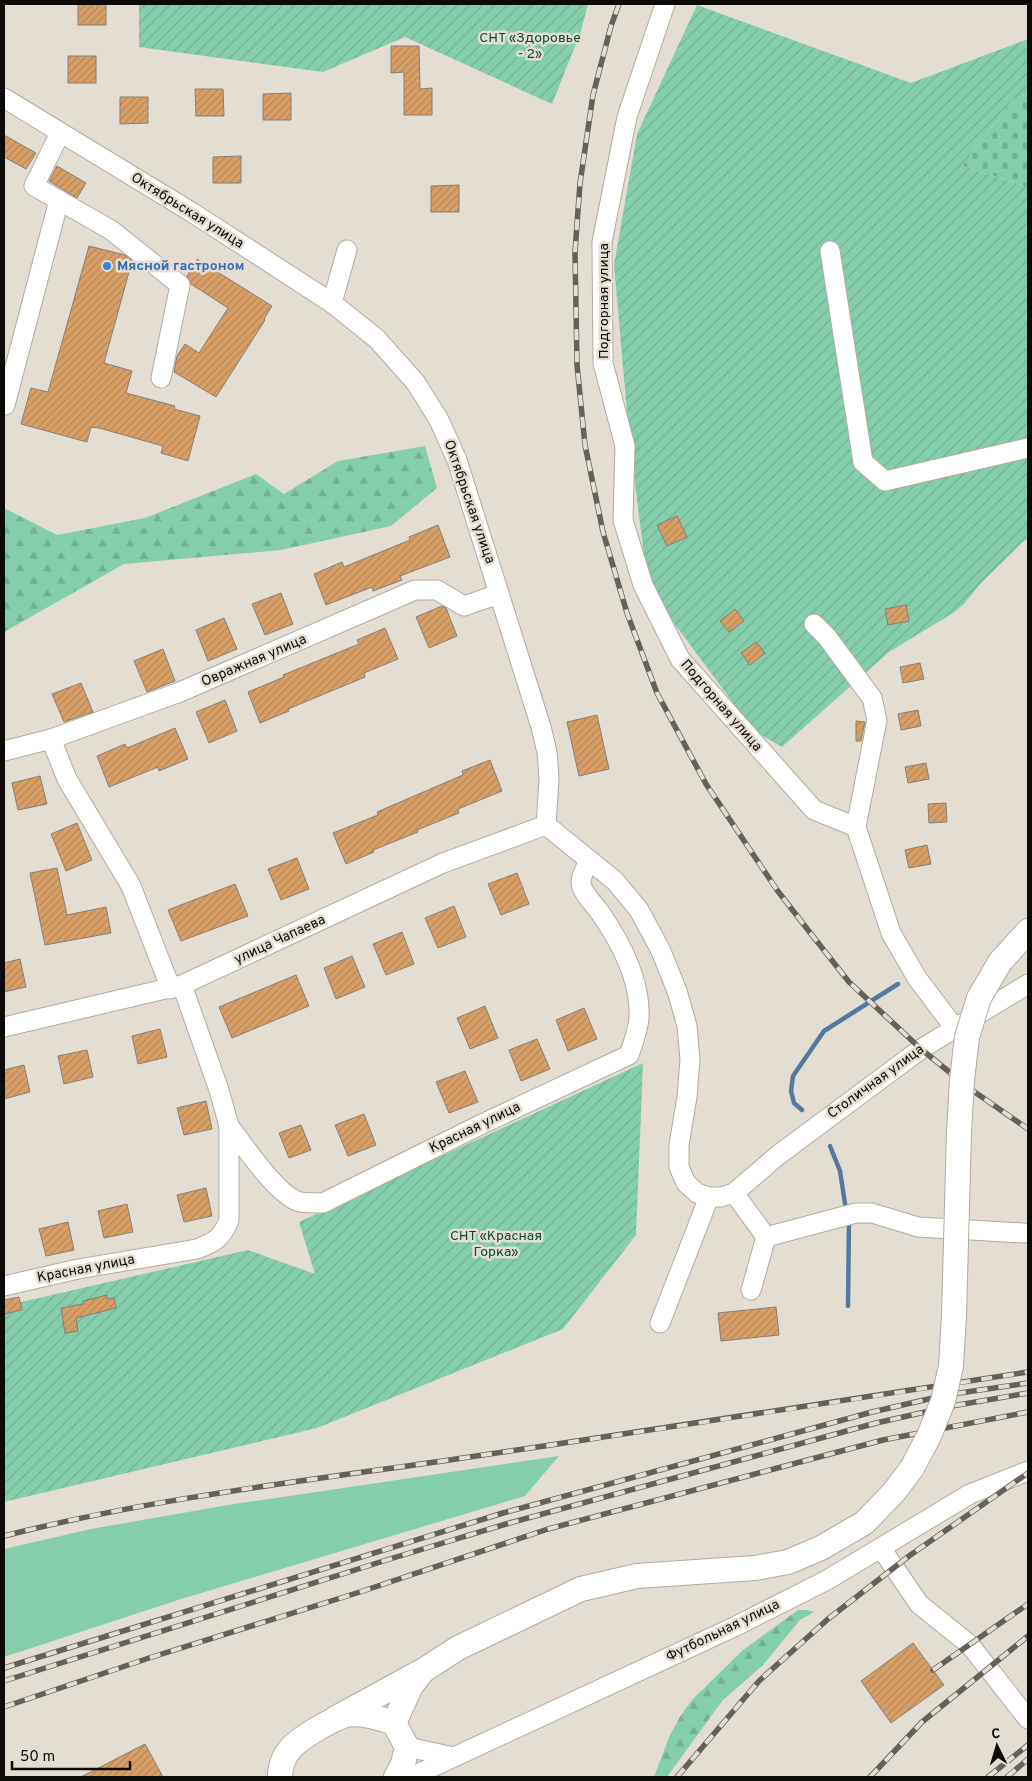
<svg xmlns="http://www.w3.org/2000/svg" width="1032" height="1781" viewBox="0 0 1032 1781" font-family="Overpass,sans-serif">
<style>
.grass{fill:#84ceab}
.forest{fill:url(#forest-firs)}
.cemetery{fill:url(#cemetery-stones)}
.garden{fill:url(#garden-furrows)}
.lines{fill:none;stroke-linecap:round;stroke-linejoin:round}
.stream{stroke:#54799f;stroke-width:4.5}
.building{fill:url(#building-hatch);stroke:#877e75}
.minor-casing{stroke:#b0ab9f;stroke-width:21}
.major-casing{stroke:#b0ab9f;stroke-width:26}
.minor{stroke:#fff;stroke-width:19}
.major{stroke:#fff;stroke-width:24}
.rail-casing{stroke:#64605a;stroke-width:5.5}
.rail{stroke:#e4ded2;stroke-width:4;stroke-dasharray:11;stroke-linecap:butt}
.major-bridge-casing{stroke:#b0ab9f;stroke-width:26;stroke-linecap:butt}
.major-bridge{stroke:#fff;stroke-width:24}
.shop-dot{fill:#3f7fe0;stroke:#e4ded2;stroke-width:2}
.labels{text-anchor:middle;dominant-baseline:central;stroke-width:5;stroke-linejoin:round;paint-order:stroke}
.park-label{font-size:14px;fill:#074d34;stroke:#e4ded2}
.street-label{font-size:14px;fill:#0d0b08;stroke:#e4ded2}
.shop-label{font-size:14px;font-weight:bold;fill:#366cbe;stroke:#e4ded2;text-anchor:start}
</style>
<defs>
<pattern id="forest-firs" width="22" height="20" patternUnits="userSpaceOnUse" patternTransform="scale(1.25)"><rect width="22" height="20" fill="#84ceab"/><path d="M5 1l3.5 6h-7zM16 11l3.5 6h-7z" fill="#71b092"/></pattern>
<pattern id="cemetery-stones" width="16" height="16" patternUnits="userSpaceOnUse" patternTransform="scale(1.25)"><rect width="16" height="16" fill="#84ceab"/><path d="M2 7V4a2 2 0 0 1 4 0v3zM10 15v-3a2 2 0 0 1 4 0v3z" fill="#71b092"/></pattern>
<pattern id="garden-furrows" width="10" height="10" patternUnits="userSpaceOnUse" patternTransform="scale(1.25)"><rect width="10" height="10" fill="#84ceab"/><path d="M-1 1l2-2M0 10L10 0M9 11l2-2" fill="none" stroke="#71b092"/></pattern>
<pattern id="building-hatch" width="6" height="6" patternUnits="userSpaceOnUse" patternTransform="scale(1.25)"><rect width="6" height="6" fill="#d8a067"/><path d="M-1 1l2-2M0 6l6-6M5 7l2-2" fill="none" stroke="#b88858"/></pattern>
</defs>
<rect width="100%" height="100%" fill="#e4ded2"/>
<path class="grass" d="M559,1456L525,1496L178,1600L4,1657V1549L91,1529L228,1505Z"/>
<g class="forest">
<path d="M425,446L437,488L391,526L281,550L124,564L4,632V508L57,535L145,518L256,474L284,494L338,461Z"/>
<path d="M798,1610H807L814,1612L800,1620L764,1664L722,1701L667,1777H654L670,1735L681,1715L693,1699L743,1650Z"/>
</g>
<path class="cemetery" d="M1028,93V187L962,166L1012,100Z"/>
<g class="garden">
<path d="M139,4H588L581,31L552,104L405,37L323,72L139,47Z"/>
<path d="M697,5L911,83L1028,39V93L1012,100L962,166L1028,187V540H1025L980,584L964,604L953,613L889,652L782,747L754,731L648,588L629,435L614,265L637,134Z"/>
<path d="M643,1063L636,1235L563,1329L317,1428L4,1502V1306L248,1250L315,1274L299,1222Z"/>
</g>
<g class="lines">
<g class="stream">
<path d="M802,1110L794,1103L791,1091L793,1076L824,1031L898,984"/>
<path d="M830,1146L840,1171L846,1210"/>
<path d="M848,1306L849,1220"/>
</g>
</g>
<g class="building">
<rect x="78" y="4" width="28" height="21"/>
<path d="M391,46H419L420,89L432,88V115H404V72L391,73Z"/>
<rect x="68" y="56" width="28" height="27"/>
<path d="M195,89H223L224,116H196Z"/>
<path d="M291,93V120H263V94Z"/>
<path d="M120,97H148V123L120,124Z"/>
<path d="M4,135L36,153L26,169L4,157Z"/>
<path d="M241,156V183H213V157Z"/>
<path d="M57,166L86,183L77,198L49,181Z"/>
<path d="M459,185V212H431V186Z"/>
<path d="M89,246L125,255L132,261L104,363L132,371L126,393L175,406L174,409L200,416L188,461L161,453L163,446L99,428L91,427L87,442L21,424L31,388L48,392Z"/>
<path d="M197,259L272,306L264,319L265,320L216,397L174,372L177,356L185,344L199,353L228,308L191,284L187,276Z"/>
<path d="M677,516L687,537L667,546L657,525Z"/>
<path d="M438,525L450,557L400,576L402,580L373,591L372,587L326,605L314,574L342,562L344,567L410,540L409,537Z"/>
<path d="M281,593L293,624L265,635L252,604Z"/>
<path d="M906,605L909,621L888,625L885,609Z"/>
<path d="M442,606L446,608L457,636L429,648L416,617Z"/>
<path d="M735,609L744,621L729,632L720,621Z"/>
<path d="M224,618L237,649L208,661L196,630Z"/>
<path d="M385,628L398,659L364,673L365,677L288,709L289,711L260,723L248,692L284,677L283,675L359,644L357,640Z"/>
<path d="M756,642L765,653L750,665L741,653Z"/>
<path d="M163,649L175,681L147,692L134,661Z"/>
<path d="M920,663L924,679L903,683L900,667Z"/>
<path d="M81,683L93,712L64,722L52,694Z"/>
<path d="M225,700L237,731L209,743L196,712Z"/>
<path d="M918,710L921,726L901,730L898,714Z"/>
<path d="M597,715L609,769L579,776L567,722Z"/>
<path d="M856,721L865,722L861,741H856Z"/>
<path d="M175,728L188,759L159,771L158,767L109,787L97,756L125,744L127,748Z"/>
<path d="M490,760L502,791L458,809L459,813L417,830L418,832L373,850L374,852L346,864L333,833L378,815L377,812L463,775L462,771Z"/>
<path d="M926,763L929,779L908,783L905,767Z"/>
<path d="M40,776L47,804L18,810L12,783Z"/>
<path d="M946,803L947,822L929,823L928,804Z"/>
<path d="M77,823L92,860L66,871L51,834Z"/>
<path d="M927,845L931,864L909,868L905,850Z"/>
<path d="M297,858L309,889L281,900L268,869Z"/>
<path d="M57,868L67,915L106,907L111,933L45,945L30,873Z"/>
<path d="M517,873L529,904L501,915L488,884Z"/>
<path d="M235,884L248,916L181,941L168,910Z"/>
<path d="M454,906L466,937L438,948L425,918Z"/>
<path d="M402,932L414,964L386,975L373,944Z"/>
<path d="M352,956L365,987L336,999L324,968Z"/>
<path d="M20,959L26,987L4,992V963Z"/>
<path d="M296,975L309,1006L232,1038L219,1007Z"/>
<path d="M485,1006L498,1038L470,1049L457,1018Z"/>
<path d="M584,1008L597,1039L568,1051L556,1020Z"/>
<path d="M160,1029L167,1057L138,1064L132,1036Z"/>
<path d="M537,1039L550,1069L521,1081L509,1050Z"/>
<path d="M87,1050L93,1077L64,1084L58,1056Z"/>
<path d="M24,1065L30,1092L4,1099V1070Z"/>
<path d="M465,1071L478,1102L449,1113L436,1082Z"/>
<path d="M206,1101L212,1129L184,1135L177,1108Z"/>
<path d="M364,1114L376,1145L348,1156L335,1125Z"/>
<path d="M301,1125L311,1150L289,1158L279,1133Z"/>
<path d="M206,1188L212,1216L184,1222L177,1195Z"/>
<path d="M127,1204L133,1232L104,1238L98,1211Z"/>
<path d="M68,1222L74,1250L46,1256L39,1229Z"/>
<path d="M107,1295V1299L114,1298L116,1308L76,1318L78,1331L65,1333L61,1308L83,1304V1301Z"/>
<path d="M19,1297L22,1310L4,1314V1300Z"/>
<path d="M776,1307L779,1335L721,1341L718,1313Z"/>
<path d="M913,1643L944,1685L891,1723L861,1681Z"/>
<path d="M145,1744L163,1777H81Z"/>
</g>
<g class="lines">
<g class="minor-casing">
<g id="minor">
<path d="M665,4L627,117L602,242L603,363L625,446L623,520L643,585L680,659L814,810L856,827L891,933L917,978L954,1027"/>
<path d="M4,98L193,213L332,303L377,339L416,383L439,420L457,460L541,727L547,752L549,779L546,825"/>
<path d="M60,133L34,186L111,230L180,285L161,378"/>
<path d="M830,251L863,462L885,481L1028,448"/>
<path d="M332,303L347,250"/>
<path d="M5,405L59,200"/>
<path d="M814,624L827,637L872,698L877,720L856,827"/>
<path d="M51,739L67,779L131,886L171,989"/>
<path d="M4,751L51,739L180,692L415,590H437L464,606L499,594"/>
<path d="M546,825L615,881L639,910L661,951L677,991L687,1026L690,1059L687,1097L679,1145V1167L686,1183L697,1193L709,1197H721L734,1193L777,1156L921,1049L1028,984"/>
<path d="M4,1027L182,985L443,863L546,825"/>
<path d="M229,1126C243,1144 278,1197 300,1202C307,1203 315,1203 323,1203L480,1125L629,1055C633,1043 638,1031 639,1018C641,980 620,941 599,911C593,903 581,892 581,882C581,875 587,866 589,860"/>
<path d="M734,1193L766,1237"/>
<path d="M4,1286L78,1269L197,1249C215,1242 222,1238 229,1220V1126L219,1090L182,985"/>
<path d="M751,1290L766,1237L856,1213H872L918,1227L1024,1233"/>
<path d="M660,1323L709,1197"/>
<path d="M881,1548L919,1604L970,1645L1028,1719"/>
<path d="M407,1747L454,1757"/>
<path d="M411,1777L734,1627L827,1580L970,1494L1028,1471"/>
</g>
</g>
<g class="major-casing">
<g id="major">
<path d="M1000,962L1028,931"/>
<path d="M336,1718L424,1670L458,1648L581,1589L637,1576L755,1568L788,1562L821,1548L864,1523L894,1492L912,1468"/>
<path d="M394,1723L411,1686L421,1673"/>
<path d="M280,1777C280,1767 284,1756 291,1748C301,1737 338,1715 352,1714C367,1714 380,1718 394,1723L407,1747L403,1764L396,1777"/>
</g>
</g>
<use href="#minor" class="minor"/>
<use href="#major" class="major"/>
<g class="rail-casing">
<g id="rail">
<path d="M619,4L611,26L593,95L580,183L575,252L577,365L585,445L603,532L627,613L657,693L706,784L777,890L808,930L849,982L921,1049L969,1088L1028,1129"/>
<path d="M4,1536C152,1498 305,1481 456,1459C647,1431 838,1402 1028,1372"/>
<path d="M4,1668L503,1513L872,1412L946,1395L1028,1383"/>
<path d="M933,1670L1028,1604"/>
<path d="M4,1681L393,1558L506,1524L876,1423L952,1406L1028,1393"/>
<path d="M4,1707L149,1658L363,1591L548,1529L883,1440L1028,1412"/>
<path d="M677,1777L759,1681L828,1619L909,1556L1028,1473"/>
<path d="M870,1777L922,1722L1028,1636"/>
<path d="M988,1777L1028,1745"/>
<path d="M1007,1777L1028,1759"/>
</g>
</g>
<use href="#rail" class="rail"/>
<g class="major-bridge-casing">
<path id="major-bridge" d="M912,1468L929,1436L943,1401L951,1366L954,1316L959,1132L962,1080L967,1037L979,998L1000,962"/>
</g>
<use href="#major-bridge" class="major-bridge"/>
</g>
<circle class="shop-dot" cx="107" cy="266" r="5"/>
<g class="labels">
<g class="park-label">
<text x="530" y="38">СНТ «Здоровье<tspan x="530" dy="16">- 2»</tspan></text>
<text x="496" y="1236">СНТ «Красная<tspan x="496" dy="16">Горка»</tspan></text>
</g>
<g class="street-label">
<text transform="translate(187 211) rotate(32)">Октябрьская улица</text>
<text transform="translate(604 301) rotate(-90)">Подгорная улица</text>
<text transform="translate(469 502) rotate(71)">Октябрьская улица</text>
<text transform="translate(254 661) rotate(-23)">Овражная улица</text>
<text transform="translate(721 706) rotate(49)">Подгорная улица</text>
<text transform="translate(280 940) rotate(-25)">улица Чапаева</text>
<text transform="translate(876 1082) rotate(-36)">Столичная улица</text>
<text transform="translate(475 1128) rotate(-26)">Красная улица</text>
<text transform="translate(86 1269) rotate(-11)">Красная улица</text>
<text transform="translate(723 1631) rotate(-26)">Футбольная улица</text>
</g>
<g class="shop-label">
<text x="117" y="266">Мясной гастроном</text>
</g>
</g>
<rect width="1032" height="1781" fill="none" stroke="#0d0b08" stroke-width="10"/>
<g transform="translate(997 1746) rotate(355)" stroke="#e4ded2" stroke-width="4" paint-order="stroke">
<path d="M0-4L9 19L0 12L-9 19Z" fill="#0d0b08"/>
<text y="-8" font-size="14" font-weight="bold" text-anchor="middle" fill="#0d0b08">С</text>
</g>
<path d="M12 1761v8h118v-8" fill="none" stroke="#0d0b08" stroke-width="2.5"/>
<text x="20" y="1761" font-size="15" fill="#0d0b08" stroke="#e4ded2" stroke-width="4" paint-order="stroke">50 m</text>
</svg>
